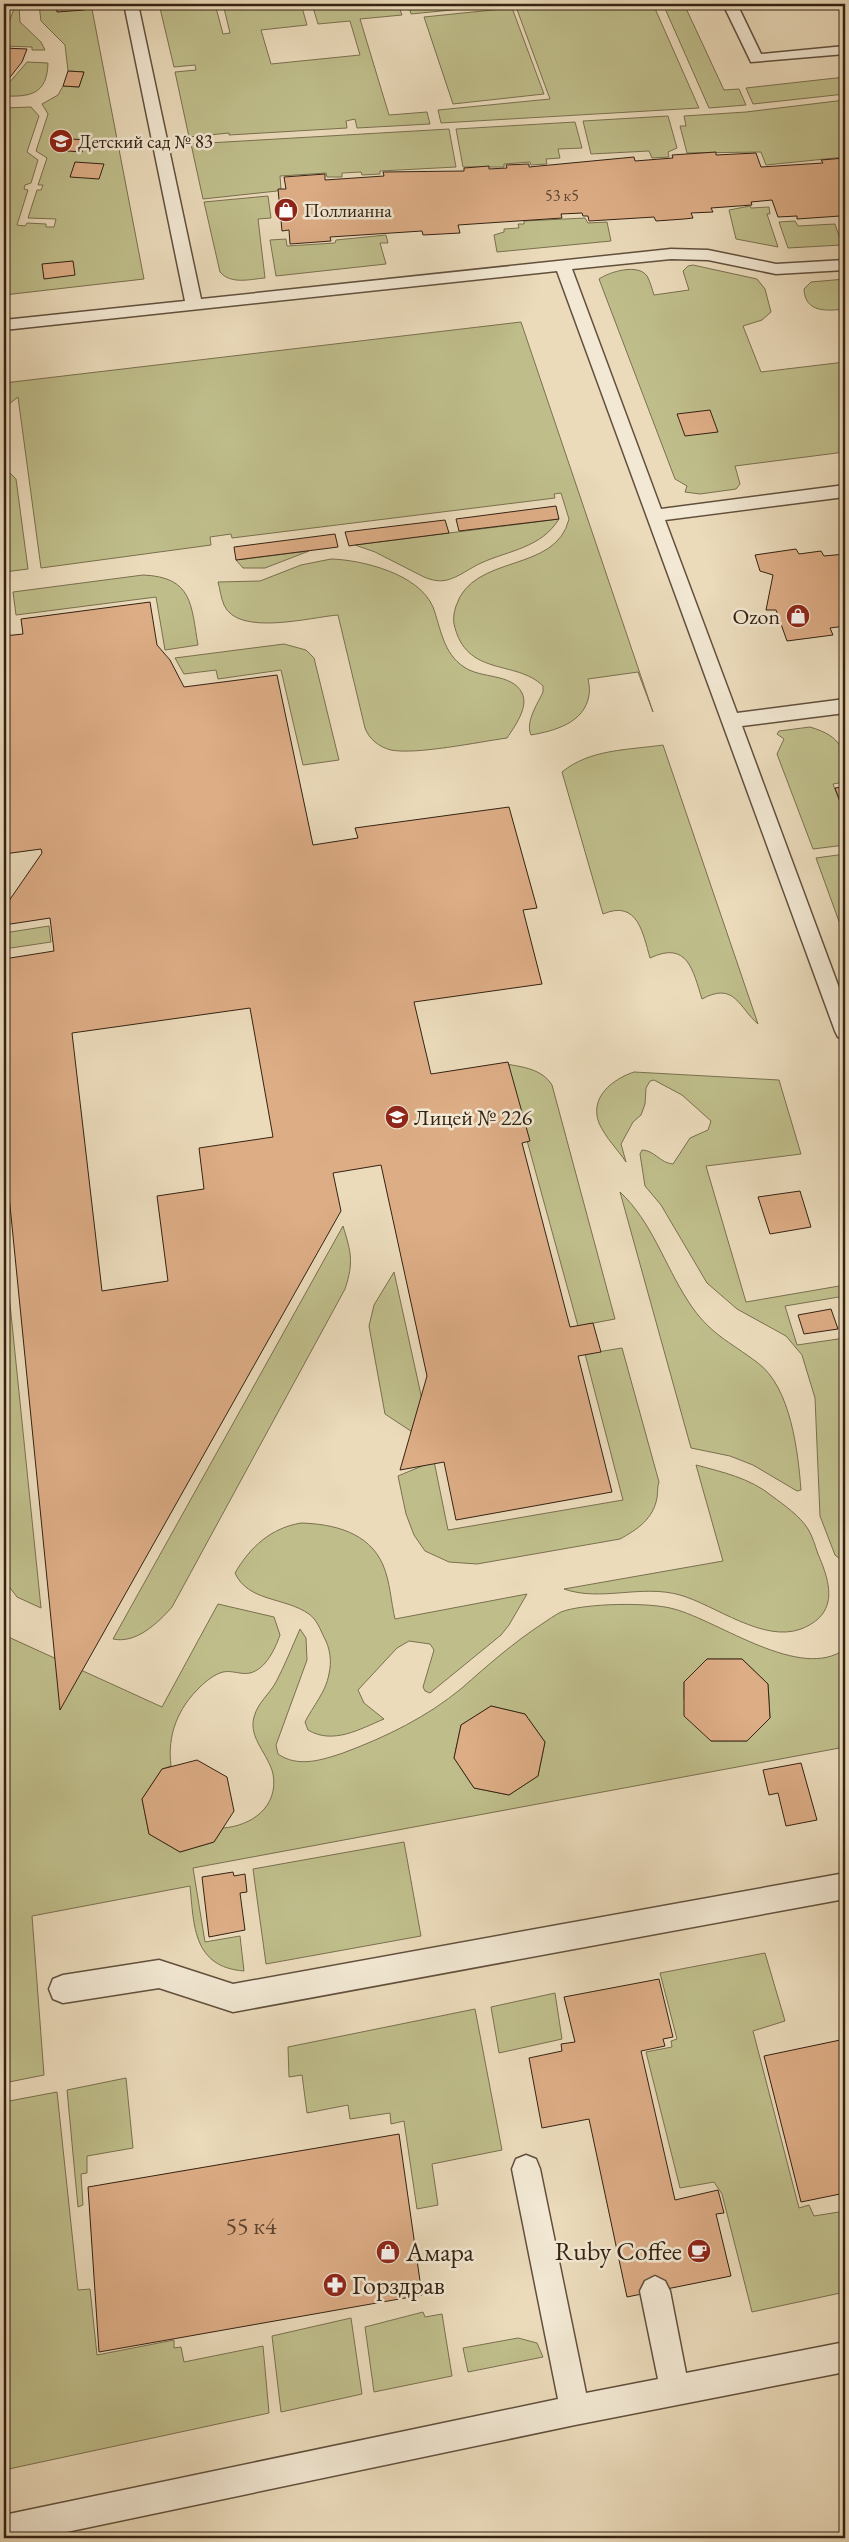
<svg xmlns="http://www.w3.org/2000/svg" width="849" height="2542" viewBox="0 0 849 2542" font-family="'EB Garamond',serif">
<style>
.green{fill:#bfbe8b;stroke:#7a704f;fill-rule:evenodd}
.building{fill:#ddad86;stroke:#342213;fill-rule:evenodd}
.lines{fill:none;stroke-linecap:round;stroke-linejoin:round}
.service-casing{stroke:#62503d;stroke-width:3}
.service{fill:#f2e8d3;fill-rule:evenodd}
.labels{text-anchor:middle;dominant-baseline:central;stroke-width:5;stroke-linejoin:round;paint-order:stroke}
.far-number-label{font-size:16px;fill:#5e4530}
.far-poi-label{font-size:19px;fill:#342213;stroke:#f2e8d3;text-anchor:start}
.poi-label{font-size:22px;fill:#342213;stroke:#f2e8d3;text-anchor:end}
.near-number-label{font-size:24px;fill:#5e4530}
.near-poi-label{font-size:26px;fill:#342213;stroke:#f2e8d3;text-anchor:start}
</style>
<rect width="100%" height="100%" fill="#ebdbbb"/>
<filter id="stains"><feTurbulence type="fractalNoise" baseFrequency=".004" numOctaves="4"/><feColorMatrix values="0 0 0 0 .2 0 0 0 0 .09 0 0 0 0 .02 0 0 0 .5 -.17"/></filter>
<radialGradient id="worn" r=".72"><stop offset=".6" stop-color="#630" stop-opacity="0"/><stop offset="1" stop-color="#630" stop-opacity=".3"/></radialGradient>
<g class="green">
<path d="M39,4H91L144,279L4,295V108L31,107L39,116L27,152L38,160L31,183L25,185L24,189L28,190L17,225L25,226L27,223L46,224V227H54L56,219L28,218L37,190H41L43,185H38L47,158L36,151L48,114L42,104L58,95L63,86L79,87L84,72L68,71L65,45L41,21Z"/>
<path d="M159,4H215L223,34L230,33L223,4H301L307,25L261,30L271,64L360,55L350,21L318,24L312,4H398L402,15L360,19L389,115L427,112L430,124L357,128L355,119L346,121L347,128L229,135V133L189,137L175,72L196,70L195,65L174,67Z"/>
<path d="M408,4H513L411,14Z"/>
<path d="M515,4H653L699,108L441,123L438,110L550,99Z"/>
<path d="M663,4H684L724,90L739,89L746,105L709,108Z"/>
<path d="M15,6H19L20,22L41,42L45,50H32V47L4,46V36Z"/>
<path d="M512,8L544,94L453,104L424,17Z"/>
<path d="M27,62L48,63C47,94 31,97 4,96V83H9Z"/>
<path d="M845,77V94L753,104L746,88Z"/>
<path d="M845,100V157L766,165L761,152L687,153L680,126H686L684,116L746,112Z"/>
<path d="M668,116L677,148L668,152L669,157L652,158L649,151L591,154L583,121Z"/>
<path d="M575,122L582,148L558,149L560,158L546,159L547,164L531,165L530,162L504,164V167H463L456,129Z"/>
<path d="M449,129L456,167L380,171V174L362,175L361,172L342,173V177H327L326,173L280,176L281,189L277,191L203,199L191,144Z"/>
<path d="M268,196L271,218L258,219L265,278C251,279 231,285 220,272L204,202Z"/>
<path d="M750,206L751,208L769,207L770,214H767L778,247L736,239L729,210Z"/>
<path d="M585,218L588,223L607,222L611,241L497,252L494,235L504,232V229L519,228L518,224H524V221Z"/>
<path d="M795,221L798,226L835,224L842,245L788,248L779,222Z"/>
<path d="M386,235L388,243H380L386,264L276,276L270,240L286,239L287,246L335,243L336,240Z"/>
<path d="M693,265L757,279L765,289L771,312L762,320L743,326L761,372L845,362V450L837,453L735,466L740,484L736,489L700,494L685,492L687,486L675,479L599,279C609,272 638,263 647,276C650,281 652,289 654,295L689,290L683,271L688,266Z"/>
<path d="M845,279V309C827,311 805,313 804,289L811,282Z"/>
<path d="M521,322L653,712L638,672L588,679C589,684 590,690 589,695C585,723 554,731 531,735C525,722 538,703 543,692V686C516,659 466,678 454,624C453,618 454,612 456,606C473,553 556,574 569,519L561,493L554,494L555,498L232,538L231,534L210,537L211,545L41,568L18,397L4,408V383Z"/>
<path d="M4,467L16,479L28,569L4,572Z"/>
<path d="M559,519C541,548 510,550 481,563C470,568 459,577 447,580C439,582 431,580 424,577L375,552L355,545Z"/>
<path d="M309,551L265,568H243L236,560Z"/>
<path d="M331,559C363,560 419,574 433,607C441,629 443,653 464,667C481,679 512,673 522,693C529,707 515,726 507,738C478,742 416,755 391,750C379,747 369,739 365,728L338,615C311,617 238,637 224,605C221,598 220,589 218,582L260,581L301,565Z"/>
<path d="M143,575C193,577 191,605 198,645L165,650L156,597L16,615L13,592Z"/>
<path d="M284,644L306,650L314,658L339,760L303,765L281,670L218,679L216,670L184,674L175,658Z"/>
<path d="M810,727C843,737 845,749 845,782L833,784L845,815V845L813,849L777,754L784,739L777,734L779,731Z"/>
<path d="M663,745L758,1024C739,1008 735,981 702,999C693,971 688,940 650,958C643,934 638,899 603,914L562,772C590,749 628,750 663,745Z"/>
<path d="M845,854V938L816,858Z"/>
<path d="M49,926L51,942L4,949V933Z"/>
<path d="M506,1064C523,1067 542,1069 552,1085L615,1319L578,1326Z"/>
<path d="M634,1072L779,1080L801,1154L706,1166L746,1302L845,1285V1296L785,1306L797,1345L845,1338V1563L835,1555L820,1516L815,1398L802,1355L786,1336L737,1309L707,1283L661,1205L645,1186L640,1154L642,1150C654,1150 660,1163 673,1164L690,1138L708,1130L711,1121L682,1095L654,1080L650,1081L646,1088L645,1104L641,1115L633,1122L621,1144L626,1162C618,1150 605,1137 599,1123C589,1097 613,1079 634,1072Z"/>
<path d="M620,1192C652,1222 664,1264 688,1301C709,1334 729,1341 758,1363C791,1388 798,1452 801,1490L797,1491L753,1465L730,1456L691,1448Z"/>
<path d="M343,1226C351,1252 354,1262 345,1289L172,1607C158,1623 136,1644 113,1639Z"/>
<path d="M4,1245L41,1608L17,1597L4,1580Z"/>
<path d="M394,1272L432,1445L385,1414L369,1326L374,1305Z"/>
<path d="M622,1348L659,1482C657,1487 658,1492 657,1498C653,1519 638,1529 620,1539L477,1564L449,1562L425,1551L414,1535L406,1514L398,1476L434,1461L448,1530L623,1500L585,1354Z"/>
<path d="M696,1465C722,1472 750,1478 772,1496C784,1505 800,1516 808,1529C813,1537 815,1546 818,1554C831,1584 839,1614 801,1629C763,1643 715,1605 680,1595C641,1584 601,1602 564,1589L723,1561Z"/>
<path d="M301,1523C333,1524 369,1532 383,1565C390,1581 391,1602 395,1619L527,1594L509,1625L501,1635L430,1693L425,1691L423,1687L434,1650L430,1644L409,1641L397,1648L358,1690L364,1703L384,1719C360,1729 333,1745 308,1730L305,1722C313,1706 326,1692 329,1674C332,1661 330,1648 324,1637C320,1629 317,1620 309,1614C285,1597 248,1602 235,1573C250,1547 271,1528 301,1523Z"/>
<path d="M218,1604L274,1617L280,1635C275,1649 266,1669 250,1673C241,1675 232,1670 223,1672C215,1674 206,1681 200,1687C178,1708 167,1735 171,1766L162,1769L142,1799L149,1834L180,1852L214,1842L223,1828C251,1826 279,1807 273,1774C269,1755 248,1738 254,1717C258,1702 269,1695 276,1682C285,1665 292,1647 300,1629L306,1638L307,1660L276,1745L278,1754C298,1768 322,1760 343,1753C386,1737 427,1717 462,1688C488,1665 513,1643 542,1624C548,1620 555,1615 561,1612C584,1603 651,1602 674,1609C719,1621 801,1682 845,1649V1747L193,1868L205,1942L240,1936L244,1971C193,1967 194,1926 190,1886L32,1916L44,2075L4,2083V1635L162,1707ZM707,1659H742L768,1684L770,1718L747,1741H711L684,1699V1682ZM491,1706L525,1714L545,1742L538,1776L509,1795L474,1788L454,1758L461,1725Z"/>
<path d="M404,1842L421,1936L266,1964L253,1869Z"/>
<path d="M765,1953L785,2021L753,2031L799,2208L809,2205L814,2216L845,2211V2292L752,2312L722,2194L714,2182L680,2188L646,2052L672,2047L671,2041L677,2039L660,1973Z"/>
<path d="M555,1993L562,2039L499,2053L491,2007Z"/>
<path d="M475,2009L502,2150L432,2164L438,2205L417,2209L404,2121L391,2124L390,2113L350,2119L348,2105L307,2113L302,2075L289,2077L288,2047Z"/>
<path d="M126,2078L133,2148L87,2156V2173L81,2174L83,2205L78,2207L67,2090Z"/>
<path d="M57,2092L78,2290L90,2289L97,2355L174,2340V2348L181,2347L184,2362L263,2346L269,2413L4,2470V2102Z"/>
<path d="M423,2312L425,2317L442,2314L452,2376L374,2392L365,2327Z"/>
<path d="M351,2318L362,2394L281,2412L272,2336Z"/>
<path d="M518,2338L537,2343L543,2357L468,2372L463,2348Z"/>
</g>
<g class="building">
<path d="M56,4H83L84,10L57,12Z"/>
<path d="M4,48L27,49L22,62L7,81H4Z"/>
<path d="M68,71L84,72L79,87L63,86Z"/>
<path d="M57,138L86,140L82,152L53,150Z"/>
<path d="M716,152V155L756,153L761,167L823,163L821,160L845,158V220H842L840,216L797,219V216L778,217L772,200L751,202L752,205L711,208L713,212L691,213L693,218L684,219L656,221L654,217L589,221L588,216H583L582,213L561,214L562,218L458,225L460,233L423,235L422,231L330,237L331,241L290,244L289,230L282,231L278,189H286L284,177L325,174V180L384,176L383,172L464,171V168L489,166V169L507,168L506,165L529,164V167L634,157L635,161L673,158L672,155Z"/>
<path d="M75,162L104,164L99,179L70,177Z"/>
<path d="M73,261L75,275L44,279L42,264Z"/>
<path d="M710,410L718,432L685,436L677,414Z"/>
<path d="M556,506L559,519L459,531L456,519Z"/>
<path d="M445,520L449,533L355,545L349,546L345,532Z"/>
<path d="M335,534L338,547L236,560L234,547Z"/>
<path d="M796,549L799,554L821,551L824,556L845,554V626L830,628L833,635L787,641L776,610H766L773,575L760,571L755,555Z"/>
<path d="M150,602L157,645L170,660L184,687L277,675L313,845L358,838L355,828L509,807L537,908L523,910L542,984L414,1002L431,1074L508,1062L530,1141L522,1143L570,1327L593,1323L601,1352L578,1356L612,1492L456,1520L444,1462L400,1470L427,1376L381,1165L333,1173L341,1211L60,1710L4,1145V959L54,951L50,918L4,925V908L42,853L41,849L4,854V636L23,634L21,619ZM250,1008L273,1137L199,1148L204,1189L157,1196L168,1281L102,1291L72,1033Z"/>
<path d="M845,787V815L835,788Z"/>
<path d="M800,1191L811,1227L770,1234L758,1197Z"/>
<path d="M831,1309L838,1329L804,1334L798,1315Z"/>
<path d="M707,1659H742L768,1684L770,1718L747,1741H711L684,1716V1682Z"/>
<path d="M491,1706L525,1714L545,1742L538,1776L509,1795L474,1788L454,1758L461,1725Z"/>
<path d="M197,1760L227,1777L234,1811L214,1842L180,1852L149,1834L142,1799L162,1769Z"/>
<path d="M801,1763L817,1820L786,1826L778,1793L769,1795L763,1770Z"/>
<path d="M233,1872L234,1876L245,1874L247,1892L240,1893L245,1930L209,1937L202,1877Z"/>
<path d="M659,1979L673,2037L663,2039L665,2046L641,2051L675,2200L718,2190L724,2213L716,2214L731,2276L627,2297L589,2119L542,2128L529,2058L562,2051L561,2044L575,2042L564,1997Z"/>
<path d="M845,2039V2193L801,2202L764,2056Z"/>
<path d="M399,2134L422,2295L99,2352L88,2187Z"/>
</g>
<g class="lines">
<g class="service-casing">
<g id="service">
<path d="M124,4H138L201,299L671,249L708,250L776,264L845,260V270L776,274L708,260L671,259L572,269L661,509L845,485V497L665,520L737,713L845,699V713L742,726L845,1004V1039L838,1037L835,1031L557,271L4,330V320L185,301Z"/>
<path d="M723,4H737L761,54L845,46V54L751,62Z"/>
<path d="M845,1873V1899L233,2012L159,1988L63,2003L53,1999L49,1989L53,1979L63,1975L159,1960L233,1984Z"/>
<path d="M526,2155L536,2159L540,2169L586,2393L658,2379L640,2291L645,2281L655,2276L665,2281L670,2291L686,2373L845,2342V2372L575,2425L38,2538H4V2515L558,2399L512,2169L516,2159Z"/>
</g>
</g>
<use href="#service" class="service"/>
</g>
<defs>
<g id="school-disc" transform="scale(1.25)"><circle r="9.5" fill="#8f2418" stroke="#f2e8d3"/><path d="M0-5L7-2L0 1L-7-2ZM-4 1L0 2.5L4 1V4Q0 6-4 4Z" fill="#fff"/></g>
<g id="shop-disc" transform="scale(1.25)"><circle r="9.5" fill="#8f2418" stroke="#f2e8d3"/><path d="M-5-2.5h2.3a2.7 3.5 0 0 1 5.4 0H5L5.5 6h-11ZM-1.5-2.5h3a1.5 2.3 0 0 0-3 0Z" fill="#fff"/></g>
<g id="cafe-disc" transform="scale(1.25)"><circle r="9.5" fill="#8f2418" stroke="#f2e8d3"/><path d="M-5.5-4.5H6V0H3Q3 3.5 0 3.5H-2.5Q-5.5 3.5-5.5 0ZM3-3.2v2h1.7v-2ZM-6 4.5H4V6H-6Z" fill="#fff"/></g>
<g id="pharmacy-disc" transform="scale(1.25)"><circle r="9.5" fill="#8f2418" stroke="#f2e8d3"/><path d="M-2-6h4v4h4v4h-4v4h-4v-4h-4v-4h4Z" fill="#fff"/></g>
</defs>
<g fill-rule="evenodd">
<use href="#school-disc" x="61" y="141"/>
<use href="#shop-disc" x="286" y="210"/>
<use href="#shop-disc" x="798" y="616"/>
<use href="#school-disc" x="397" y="1117"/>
<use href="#cafe-disc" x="699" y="2251"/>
<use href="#shop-disc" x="388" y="2252"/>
<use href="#pharmacy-disc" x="335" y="2285"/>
</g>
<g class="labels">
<g class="far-number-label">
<text x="562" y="195">53 к5</text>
</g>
<g class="far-poi-label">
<text x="78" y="141">Детский сад № 83</text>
<text x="304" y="210">Поллианна</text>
</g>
<g class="poi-label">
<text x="780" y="616">Ozon</text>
<text x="414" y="1117" text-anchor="start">Лицей № 226</text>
</g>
<g class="near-number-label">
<text x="251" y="2225">55 к4</text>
</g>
<g class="near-poi-label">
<text x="682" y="2251" text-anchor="end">Ruby Coffee</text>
<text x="406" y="2252">Амара</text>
<text x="352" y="2285">Горздрав</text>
</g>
</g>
<rect width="849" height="2542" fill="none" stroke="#ebdbbb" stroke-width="20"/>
<rect x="5" y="5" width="839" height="2532" fill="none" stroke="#342213" stroke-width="2.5"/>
<rect x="10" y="10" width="829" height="2522" fill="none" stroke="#342213"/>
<rect width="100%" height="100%" filter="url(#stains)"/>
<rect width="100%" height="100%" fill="url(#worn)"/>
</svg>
